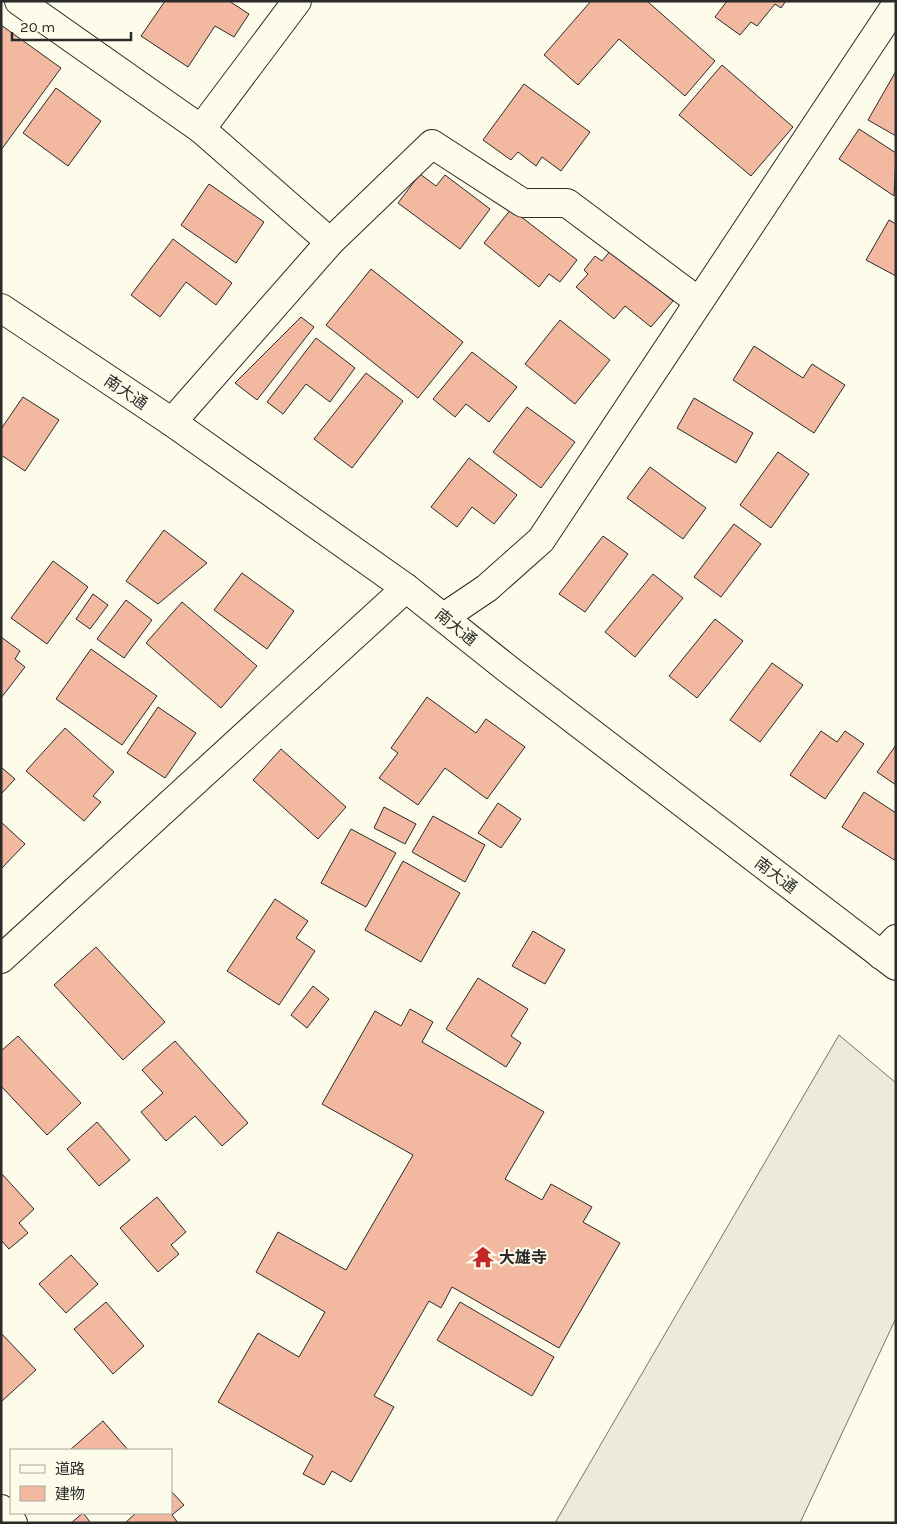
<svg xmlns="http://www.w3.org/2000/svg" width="897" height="1524" viewBox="0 0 897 1524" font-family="Karla,'Noto Sans JP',sans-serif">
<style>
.parking{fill:#eceadb;stroke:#74746e}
.building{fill:#f2b8a0;stroke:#2b2b2b}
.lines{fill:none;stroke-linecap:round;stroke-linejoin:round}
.street-casing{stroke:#2b2b2b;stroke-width:30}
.secondary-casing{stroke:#2b2b2b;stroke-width:30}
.street{stroke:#fdfbea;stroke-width:28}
.secondary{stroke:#fdfbea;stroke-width:28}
.labels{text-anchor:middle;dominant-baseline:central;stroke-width:4;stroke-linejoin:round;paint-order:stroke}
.street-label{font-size:16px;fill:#2b2b2b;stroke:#fdfbea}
.poi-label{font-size:16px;font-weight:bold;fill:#2b2b2b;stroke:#fdfbea;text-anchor:start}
</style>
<rect width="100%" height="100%" fill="#fdfbea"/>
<path class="parking" d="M839,1035L896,1083V1318L800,1523H555Z"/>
<g class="building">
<path d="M165,1H229L249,14L234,37L215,26L188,67L141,36Z"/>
<path d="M591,1H647L715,61L685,96L619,39L578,85L544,55Z"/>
<path d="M727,1H786L781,8L775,4L757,26L751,22L740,35L715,17Z"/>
<path d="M1,25L61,68L1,150Z"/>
<path d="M722,65L793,127L751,176L679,115Z"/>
<path d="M896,71V136L868,120Z"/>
<path d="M524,84L590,132L561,171L542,157L536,166L518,152L511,160L483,140Z"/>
<path d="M56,88L101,121L68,166L23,133Z"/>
<path d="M859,129L896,153L894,196L839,159Z"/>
<path d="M420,174L436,186L445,175L490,209L460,249L398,203Z"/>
<path d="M209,184L264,222L236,263L181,225Z"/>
<path d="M511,209L577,260L560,282L549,274L539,287L484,243Z"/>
<path d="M889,220L896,224V276L866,260Z"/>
<path d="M173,239L232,283L216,305L186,282L160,317L131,295Z"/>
<path d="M611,250L673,301L651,327L625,306L614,319L576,287L588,274L584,270L595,256L602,261Z"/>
<path d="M371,269L463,342L418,398L326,325Z"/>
<path d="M301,317L314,327L257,400L235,383Z"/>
<path d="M560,320L610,360L575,404L525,364Z"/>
<path d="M316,338L355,368L330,402L306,384L283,414L267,402Z"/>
<path d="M754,346L803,378L812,364L845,385L814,433L733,380Z"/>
<path d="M472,352L517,387L489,422L466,404L455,417L433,399Z"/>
<path d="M366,373L403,401L352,468L314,439Z"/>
<path d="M23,397L59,420L25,471L1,455V429Z"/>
<path d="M694,398L753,433L736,463L677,428Z"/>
<path d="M527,407L575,442L541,488L493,452Z"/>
<path d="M778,452L809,474L771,528L740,505Z"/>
<path d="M469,458L517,495L494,524L472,507L457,527L431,507Z"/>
<path d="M650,467L706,508L683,539L627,498Z"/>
<path d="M734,524L761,544L721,597L694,577Z"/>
<path d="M164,530L207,563L158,604L126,581Z"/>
<path d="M603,536L628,554L585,612L559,594Z"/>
<path d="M53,561L88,587L47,644L11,618Z"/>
<path d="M242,573L294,611L267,649L214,610Z"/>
<path d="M653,574L683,598L635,657L605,632Z"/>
<path d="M93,594L108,605L90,629L76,619Z"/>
<path d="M126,600L152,620L124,658L97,639Z"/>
<path d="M182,602L257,666L221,708L146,643Z"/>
<path d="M715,619L743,641L697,698L669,676Z"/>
<path d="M1,637L20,651L15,659L25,667L1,698Z"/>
<path d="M91,649L157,696L122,745L56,699Z"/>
<path d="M772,663L803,685L760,742L730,720Z"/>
<path d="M427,697L476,733L486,719L525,747L487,799L445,768L418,805L379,778L398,753L391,748Z"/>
<path d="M158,707L196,733L165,778L127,753Z"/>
<path d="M65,728L114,772L93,796L101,802L84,821L26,771Z"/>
<path d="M821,731L837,742L845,731L864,744L825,799L790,775Z"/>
<path d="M896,745V785L877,772Z"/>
<path d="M281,749L346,807L318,839L253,780Z"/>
<path d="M1,767L15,779L1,794Z"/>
<path d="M864,792L896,813V861L842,827Z"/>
<path d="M498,803L521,819L501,848L478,833Z"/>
<path d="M384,807L416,824L405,844L374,828Z"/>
<path d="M433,816L485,845L465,882L412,852Z"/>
<path d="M1,822L25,844L1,869Z"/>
<path d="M351,829L396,853L366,907L321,883Z"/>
<path d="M403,861L460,893L421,962L365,930Z"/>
<path d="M275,899L308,921L296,938L315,951L279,1005L227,971Z"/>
<path d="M533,931L565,950L545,984L512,966Z"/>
<path d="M96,947L165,1022L123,1060L54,985Z"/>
<path d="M478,978L528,1009L511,1036L521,1043L506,1067L446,1029Z"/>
<path d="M313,986L329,999L307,1028L291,1015Z"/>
<path d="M410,1009L433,1022L422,1042L544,1112L505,1179L542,1200L551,1184L592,1207L583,1222L620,1243L559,1348L452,1287L441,1308L429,1301L374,1396L394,1407L351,1482L332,1471L324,1485L303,1474L313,1456L218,1402L258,1333L299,1357L325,1312L256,1272L278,1232L346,1270L413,1155L322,1104L375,1011L401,1026Z"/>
<path d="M18,1036L81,1103L47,1135L1,1086V1051Z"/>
<path d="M175,1041L248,1123L222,1146L195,1116L166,1141L141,1112L163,1093L142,1070Z"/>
<path d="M97,1122L130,1160L99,1186L67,1149Z"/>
<path d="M1,1173L34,1209L19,1223L28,1233L9,1249L1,1240Z"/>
<path d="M157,1197L186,1232L171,1245L179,1254L158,1272L120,1228Z"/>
<path d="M71,1255L98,1284L66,1313L39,1284Z"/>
<path d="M106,1302L144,1346L113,1374L74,1329Z"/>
<path d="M460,1302L554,1357L532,1396L437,1340Z"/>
<path d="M1,1333L36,1370L2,1401L1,1400Z"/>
<path d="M103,1421L128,1450H70Z"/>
<path d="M171,1491L184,1505L172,1515L178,1523H125L136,1513H171Z"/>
<path d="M83,1513L91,1523H71Z"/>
</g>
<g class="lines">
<g class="street-casing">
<g id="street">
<path d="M19,1L201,129L297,1"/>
<path d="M330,242L432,144L523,203H567L698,301"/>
<path d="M172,422L330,242L201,129"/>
<path d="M444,617L487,588L541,540L896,5"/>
<path d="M881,955L896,939"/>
<path d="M1,959L406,588"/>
<path d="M1,1509L13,1523"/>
</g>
</g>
<g class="secondary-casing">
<path id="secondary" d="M1,308L172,422L406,588L509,670L896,966"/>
</g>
<use href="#street" class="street"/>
<use href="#secondary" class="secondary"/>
</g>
<defs>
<g id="temple-bare" transform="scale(1.725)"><path d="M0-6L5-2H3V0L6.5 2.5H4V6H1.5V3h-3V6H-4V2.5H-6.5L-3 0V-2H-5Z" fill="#c62828" stroke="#fdfbea" stroke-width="2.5" paint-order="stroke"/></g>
</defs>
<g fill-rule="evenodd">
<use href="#temple-bare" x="483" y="1257"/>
</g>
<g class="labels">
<g class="street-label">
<text transform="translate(126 392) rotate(34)">南大通</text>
<text transform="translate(456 627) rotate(39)">南大通</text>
<text transform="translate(776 875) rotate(37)">南大通</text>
</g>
<g class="poi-label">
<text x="499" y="1257">大雄寺</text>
</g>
</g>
<rect width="897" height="1524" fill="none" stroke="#2b2b2b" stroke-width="5"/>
<rect x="10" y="1449" width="162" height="65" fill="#fdfbea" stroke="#a9a89e"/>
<rect x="20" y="1465" width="25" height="8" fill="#fdfbea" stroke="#a9a89e"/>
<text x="55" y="1474" font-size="15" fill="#2b2b2b">道路</text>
<rect x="20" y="1486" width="25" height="15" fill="#f2b8a0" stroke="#a9a89e"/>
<text x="55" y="1499" font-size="15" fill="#2b2b2b">建物</text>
<path d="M12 32v8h119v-8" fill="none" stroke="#2b2b2b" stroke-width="2.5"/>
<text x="20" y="32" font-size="15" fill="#2b2b2b" stroke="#fdfbea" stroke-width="4" paint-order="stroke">20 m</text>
</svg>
